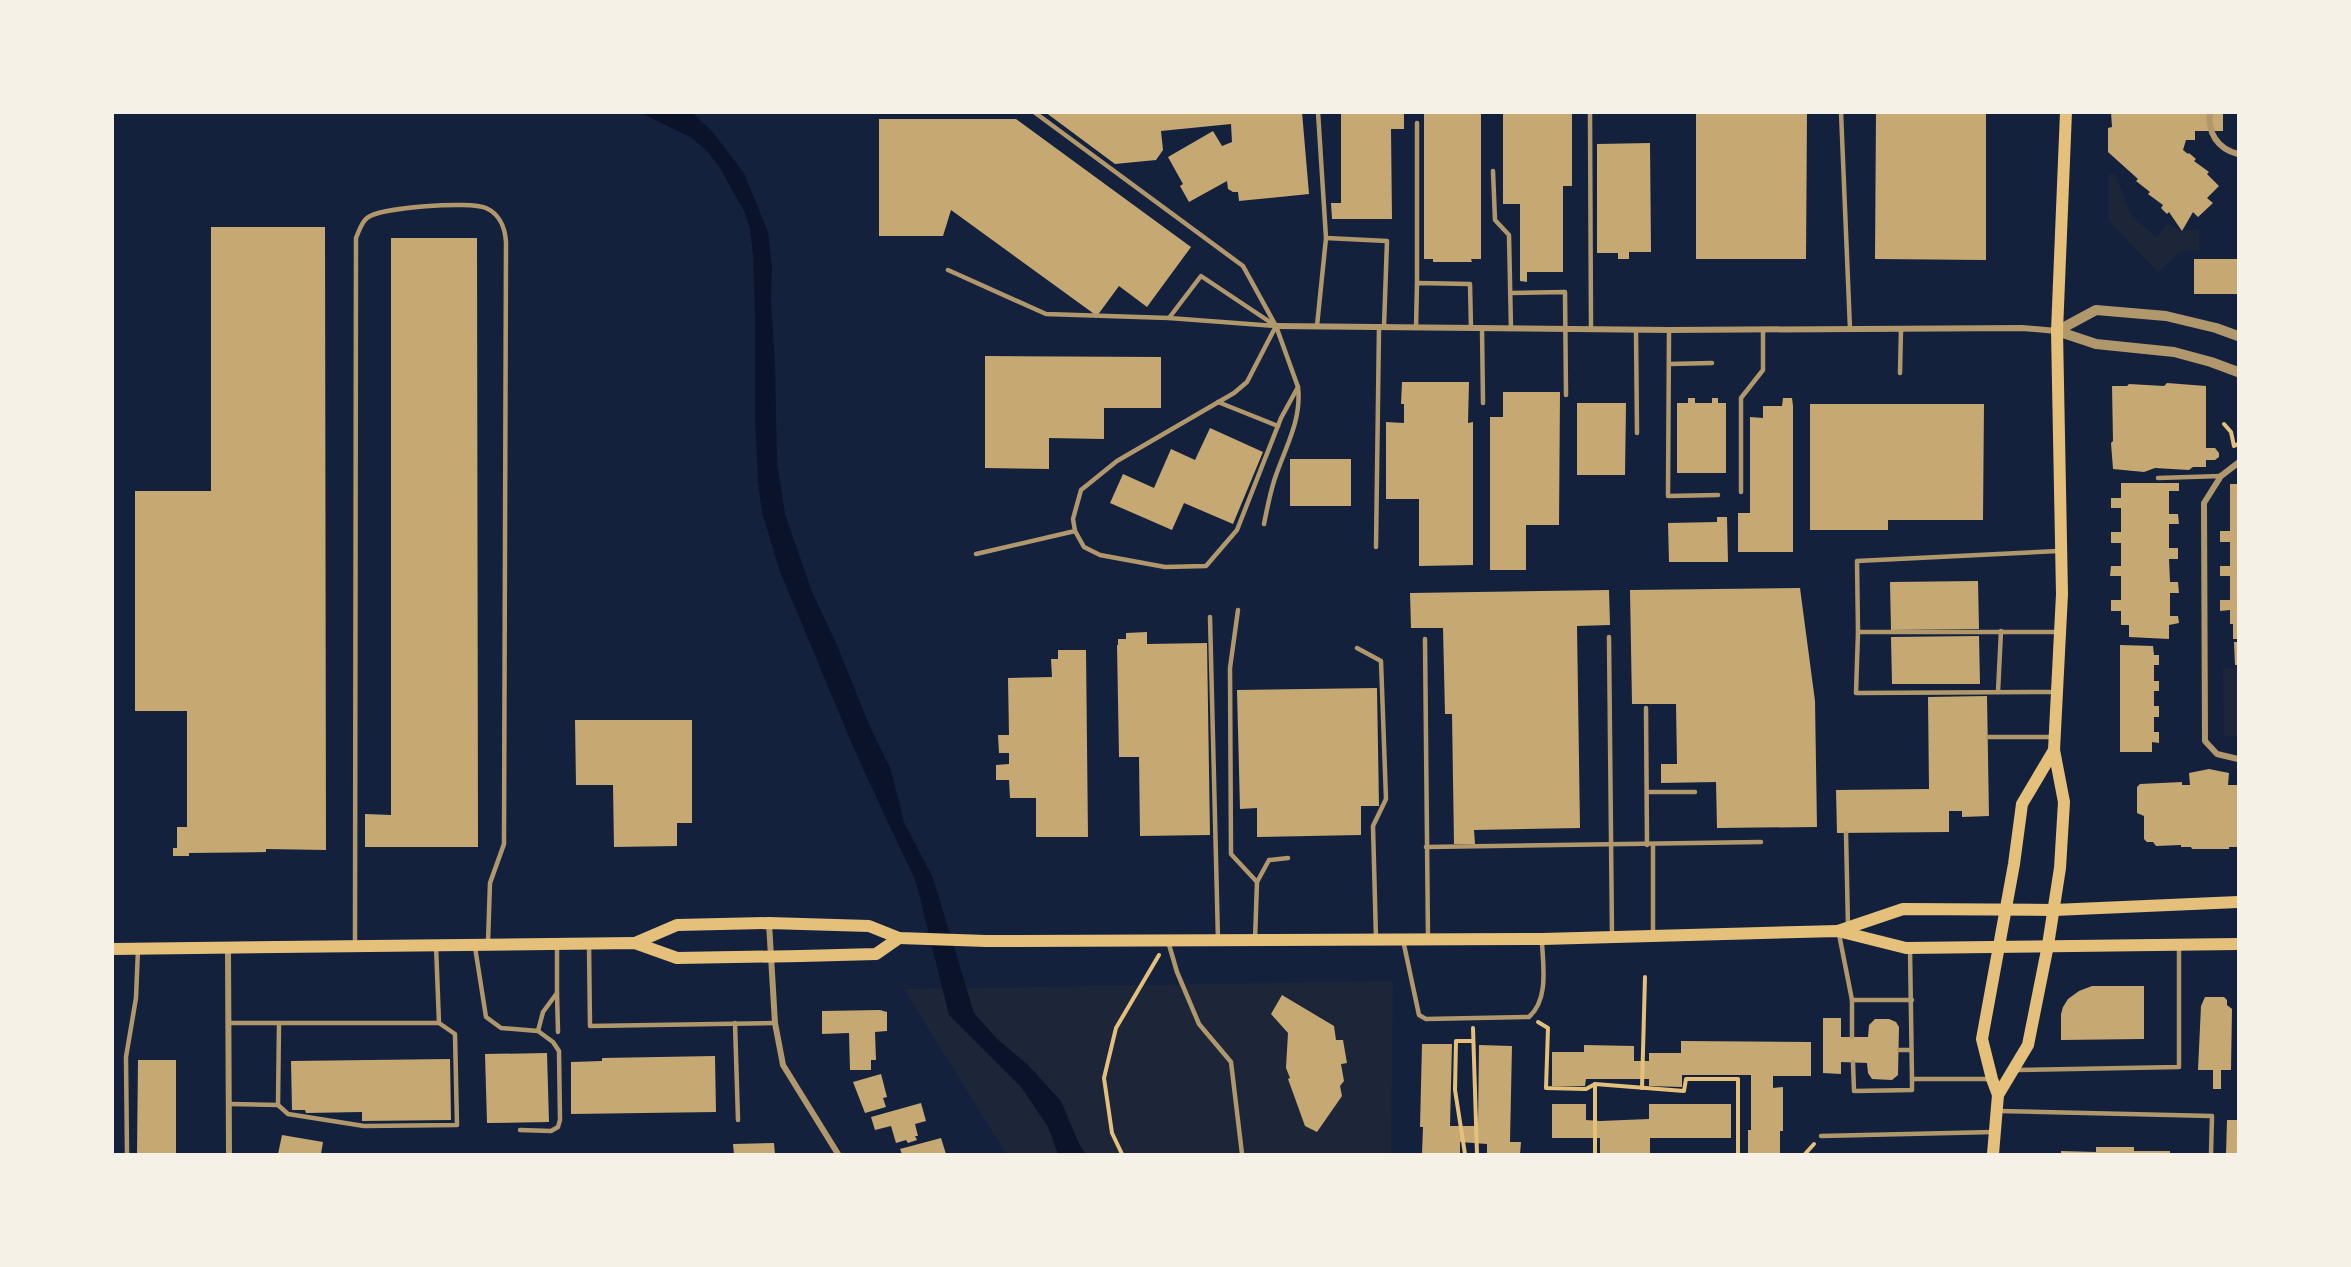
<svg xmlns="http://www.w3.org/2000/svg" width="2351" height="1267" viewBox="0 0 2351 1267" font-family="Merriweather,serif">
<style>
.green{fill:#1d2539}
.water{fill:#0b132b}
.building{fill:#c6a872}
.lines{fill:none;stroke-linecap:round;stroke-linejoin:round}
.path{stroke:#e5c07b;stroke-width:4}
.service{stroke:#b1986c;stroke-width:4.5}
.minor{stroke:#b1986c;stroke-width:6}
.tertiary{stroke:#b1986c;stroke-width:10}
.secondary{stroke:#e5c07b;stroke-width:12}
</style>
<rect width="100%" height="100%" fill="#14213d"/>
<g class="green">
<path d="M2115,174L2132,217L2157,237L2167,224L2182,231L2199,229V250L2181,251L2158,272L2108,220V175Z"/>
<path d="M2223,668H2238V736H2224Z"/>
<path d="M1393,981L1391,1154H1004L1003,1149L904,989Z"/>
</g>
<path class="water" d="M641,113H692L711,130L744,173L768,232L772,267L771,300L775,363L777,462L785,514L812,592L837,645L870,727L891,770L904,822L933,878L974,1013L996,1038L1028,1065L1061,1101L1079,1144L1086,1154H1058L1048,1127L1021,1087L949,1015L916,882L857,756L779,569L762,512L758,483L755,418V314L753,255L750,228L744,211L720,168L708,152L692,138Z"/>
<g class="building">
<path d="M1045,112H1302L1309,194L1239,201L1238,192H1233L1228,189L1227,181L1189,202L1180,186L1183,184L1168,157L1213,131L1222,146L1232,142L1231,124L1161,131L1163,150L1156,160L1115,164Z"/>
<path d="M1341,112H1404V129H1391L1392,219H1332L1331,203H1341Z"/>
<path d="M1424,112H1481V259H1471L1472,262H1433V259H1424Z"/>
<path d="M1503,112H1572V186H1563V272H1527V282L1520,281V204H1503Z"/>
<path d="M1696,112H1807L1806,259H1696Z"/>
<path d="M1876,112H1986V260L1875,259Z"/>
<path d="M2111,112H2223V131H2195V140H2186L2183,150L2188,154L2189,153L2196,159L2194,161L2209,172L2207,174L2219,186L2207,198L2213,203L2198,217L2193,212L2182,231L2169,212L2167,214L2161,208L2163,205L2148,194L2150,192L2136,181L2138,179L2108,152V128L2112,127Z"/>
<path d="M879,119H1016L1191,247L1147,307L1119,286L1097,316L951,210L943,236H879Z"/>
<path d="M1650,143L1651,252H1629V259H1618V253H1597V144Z"/>
<path d="M211,227H325L326,850L266,849V852L189,853V856H173V848H177V827H187V711H135V491H211Z"/>
<path d="M391,238H477L478,847H365V814L391,815Z"/>
<rect x="2194" y="259" width="44" height="35"/>
<path d="M985,356L1161,357V408H1104V439L1049,438V469L985,468Z"/>
<path d="M1402,382H1469L1468,423L1473,422V565L1419,566V499H1386V422L1404,423V404H1401Z"/>
<path d="M2167,383L2206,386V448H2215L2219,453V457L2215,460H2206V467H2193L2189,470L2155,468L2144,472L2113,469L2111,443L2113,441L2112,386H2127L2129,384L2164,386Z"/>
<path d="M1503,392H1560L1559,525H1526V570H1490V417H1503Z"/>
<path d="M1688,398H1695V403H1712V398H1718V403H1726V473H1677V403H1688Z"/>
<path d="M1783,398H1792L1793,406V552H1738V513H1750V417L1763,418V406H1782Z"/>
<path d="M1577,403H1626L1625,475H1577Z"/>
<path d="M1810,404H1984L1983,520H1888V530H1810Z"/>
<path d="M1210,428L1263,452L1233,524L1184,503L1172,530L1110,503L1123,474L1154,488L1171,449L1195,460Z"/>
<rect x="1290" y="459" width="61" height="47"/>
<path d="M2121,483H2179V491H2169V514H2178L2179,524H2169V548H2178V559H2169L2170,582H2178L2179,593H2170V616H2178L2179,623L2169,625V639L2129,637V625H2121V611H2111V600H2121V576H2110L2111,566H2121V543H2111V532H2121V508H2111V498H2121Z"/>
<path d="M2230,484H2238V639H2233V624H2230V610L2220,611V600H2230V576H2220V566H2230V542H2220V531H2230Z"/>
<path d="M1717,517H1727L1728,562H1669L1668,523L1717,522Z"/>
<path d="M1978,581L1979,629L1891,630L1890,582Z"/>
<path d="M1800,588L1815,701L1817,827L1717,828L1716,782L1661,783V764H1677L1676,704H1632L1630,590Z"/>
<path d="M1609,590L1610,625L1577,626L1580,828L1474,830L1475,844H1454L1452,714H1445L1443,628H1411L1410,593Z"/>
<path d="M1147,632V644L1207,643L1210,835L1140,836L1139,757H1119L1117,645H1118V639H1126V633Z"/>
<path d="M1979,636L1980,684H1892L1891,637Z"/>
<path d="M2234,642H2238V665H2235Z"/>
<path d="M2120,645L2153,646L2154,655H2159V665H2154V681H2159V691H2154V706H2159V717H2154V732H2159V743L2152,742V752H2120Z"/>
<path d="M1058,650H1086L1088,837H1036V798H1010L1009,780H996V765L1009,764V753H999L998,735H1009L1008,678L1052,677L1051,659H1058Z"/>
<path d="M1377,688L1379,806H1361V835L1257,837V808L1240,809L1237,690Z"/>
<path d="M1987,696L1989,816L1962,817V811H1949V832L1837,833L1836,790L1929,789L1928,697Z"/>
<path d="M575,720H692V823H677V846L614,847L613,785H576Z"/>
<path d="M2209,769L2229,773L2228,785H2238V847H2229V849H2192L2191,847H2181V845L2156,846L2153,842H2147L2144,839V816L2137,813V787L2140,784L2182,782V785H2190L2189,773Z"/>
<path d="M2144,986V1039L2061,1040V1014L2063,1007L2068,999L2079,991L2092,986Z"/>
<path d="M1282,995L1334,1026L1336,1040H1343L1347,1063L1341,1064L1344,1081L1340,1086L1342,1096L1317,1132L1305,1126L1288,1079L1290,1078L1286,1068L1288,1033L1271,1014Z"/>
<path d="M2205,997H2224L2227,1000V1005L2232,1009L2231,1070H2221V1089H2213V1070H2198L2201,1006Z"/>
<path d="M880,1010L887,1012V1031L875,1032L876,1060H871V1070H850L849,1033L822,1034V1011Z"/>
<path d="M1823,1018H1841V1037H1868L1869,1025L1875,1019H1889L1896,1022L1899,1027L1898,1075L1892,1080L1872,1079L1868,1073L1867,1063L1841,1062V1074L1823,1073Z"/>
<path d="M1681,1041L1811,1042V1076H1773V1088L1783,1087V1131H1780V1154H1748V1130H1751V1075H1682V1087L1649,1086V1079H1586L1585,1086H1552V1052H1584V1045L1634,1046V1061H1649V1053H1681Z"/>
<path d="M1422,1044H1452L1450,1126H1478L1479,1045L1512,1046L1510,1142H1521L1520,1154H1487V1144L1460,1142V1154H1422L1423,1127H1420Z"/>
<path d="M547,1053L549,1122L487,1123L485,1054Z"/>
<path d="M715,1056L716,1112L571,1114V1062L602,1061V1058Z"/>
<path d="M450,1059L451,1120L362,1121V1112L306,1113L305,1110H292L291,1061Z"/>
<path d="M138,1060H176V1154H137Z"/>
<path d="M881,1074L887,1097L883,1098L886,1107L865,1113L853,1082Z"/>
<path d="M921,1103L926,1121L915,1124L918,1136H915L917,1140L908,1143L906,1140L896,1143L891,1126L875,1130L871,1117Z"/>
<path d="M1552,1104H1586V1120L1600,1121L1649,1119V1104H1731V1138H1650V1153H1600V1138H1552Z"/>
<path d="M2227,1120H2238V1154H2226Z"/>
<path d="M282,1135L323,1142L321,1154H278Z"/>
<path d="M941,1138L946,1154H902L900,1149Z"/>
<path d="M774,1143L775,1154H734L733,1144Z"/>
<path d="M2096,1147H2134V1151H2170V1154H2061V1151L2096,1152Z"/>
</g>
<g class="lines">
<g class="path">
<path d="M2224,424L2231,432L2234,446L2238,444"/>
<path d="M1538,1022L1548,1028L1546,1088L1586,1089L1595,1084L1684,1091L1686,1079H1738V1154"/>
<path d="M1473,1028L1477,1154"/>
<path d="M1595,1084V1154"/>
<path d="M1642,1088L1645,977"/>
<path d="M1122,1154L1112,1133L1104,1078L1116,1028L1159,955"/>
<path d="M1465,1154L1455,1090L1456,1041H1473"/>
<path d="M1805,1154L1814,1144"/>
</g>
<g class="service">
<path d="M1034,112L1243,266L1276,326L1298,387L1281,418L1237,530L1206,566L1165,567L1100,555L1084,547L1075,531L1073,519L1081,490L1117,461L1234,393L1247,382L1276,326"/>
<path d="M1590,112L1591,329"/>
<path d="M1841,112L1850,329"/>
<path d="M1417,123V283"/>
<path d="M1493,171L1495,220L1509,235L1511,329"/>
<path d="M1326,238L1387,241L1384,327"/>
<path d="M948,270L1046,314L1169,318"/>
<path d="M1201,276L1276,326L1169,318Z"/>
<path d="M1510,293L1565,292L1566,395"/>
<path d="M1317,326L1326,238L1318,112"/>
<path d="M1416,328L1417,283L1470,284L1471,328"/>
<path d="M1482,328L1483,403"/>
<path d="M1636,330L1637,433"/>
<path d="M1669,330L1668,496L1718,495"/>
<path d="M1669,364L1712,363"/>
<path d="M1900,373L1901,329"/>
<path d="M1218,402L1278,426"/>
<path d="M2158,478L2221,476"/>
<path d="M1741,492V398L1763,370V330"/>
<path d="M1264,524C1267,509 1270,493 1275,478C1285,448 1302,420 1298,387"/>
<path d="M1376,547L1379,327"/>
<path d="M976,554L1075,531"/>
<path d="M1238,610L1230,668L1231,854L1257,882"/>
<path d="M1210,617L1218,940"/>
<path d="M1858,632H2060"/>
<path d="M1609,637L1612,937"/>
<path d="M1425,639L1428,939"/>
<path d="M1357,648L1381,661L1386,799L1373,826L1376,939"/>
<path d="M1998,692L2001,631"/>
<path d="M2055,692L1856,693L1858,632L1857,561L2059,551"/>
<path d="M1646,708L1647,845"/>
<path d="M1988,737H2054"/>
<path d="M1647,792H1695"/>
<path d="M1846,833L1848,927"/>
<path d="M1426,847L1761,842"/>
<path d="M1839,934L1852,1000H1912"/>
<path d="M1653,935V844"/>
<path d="M1255,940L1257,882L1269,860L1288,858"/>
<path d="M1403,940L1419,1015L1426,1019L1529,1017C1549,999 1543,966 1542,942"/>
<path d="M1168,941L1177,972L1199,1024L1231,1062L1242,1154"/>
<path d="M589,944L590,1026L775,1023"/>
<path d="M355,945L356,238C359,231 361,223 367,218C380,207 470,201 486,208C501,215 505,228 506,242L504,844L490,883L488,942"/>
<path d="M475,947L486,1017L501,1028L538,1031L543,1012L557,993V946"/>
<path d="M1910,949L1912,1079H1992"/>
<path d="M557,993L558,1032"/>
<path d="M1852,1000V1037"/>
<path d="M228,1023H439L436,945"/>
<path d="M735,1023L738,1120"/>
<path d="M279,1024L278,1105L288,1114L364,1126L457,1125L455,1034L439,1023"/>
<path d="M1899,1050H1911"/>
<path d="M1853,1062L1854,1091L1912,1090V1079"/>
<path d="M2016,1070L2179,1067V947"/>
<path d="M229,1104L278,1105"/>
<path d="M1999,1111L2212,1116L2211,1154"/>
<path d="M520,1130L551,1131L558,1127L560,1120L559,1051L553,1042L538,1031"/>
<path d="M1821,1136L1994,1132"/>
<path d="M127,1154L126,1057L136,998L138,949"/>
</g>
<g class="minor">
<path d="M2210,112C2207,133 2218,149 2238,154"/>
<path d="M1276,326L1669,330L2022,328L2057,331"/>
<path d="M2238,463L2221,476L2204,503L2205,741L2217,754L2238,759"/>
<path d="M769,923L775,1023L783,1065L838,1154"/>
<path d="M228,948L229,1154"/>
</g>
<g class="tertiary">
<path d="M2057,331L2096,310L2166,316L2216,328L2238,336"/>
<path d="M2057,331L2096,344L2174,352L2211,362L2238,372"/>
</g>
<g class="secondary">
<path d="M1838,931L1903,909L2054,910L2238,902"/>
<path d="M635,943L677,925L769,923L869,926L899,938L986,941L1542,939L1838,931L1906,948L2238,944"/>
<path d="M112,949L635,943L677,958L801,956L876,954L899,938"/>
<path d="M1998,1095L1992,1079L1982,1039L2014,864L2022,804L2054,750"/>
<path d="M1993,1154L1998,1095L2028,1045L2048,945L2060,868L2064,802L2054,750L2062,594L2057,331L2066,112"/>
</g>
</g>
<rect width="2351" height="1267" fill="none" stroke="#f6f1e7" stroke-width="228"/>
</svg>
